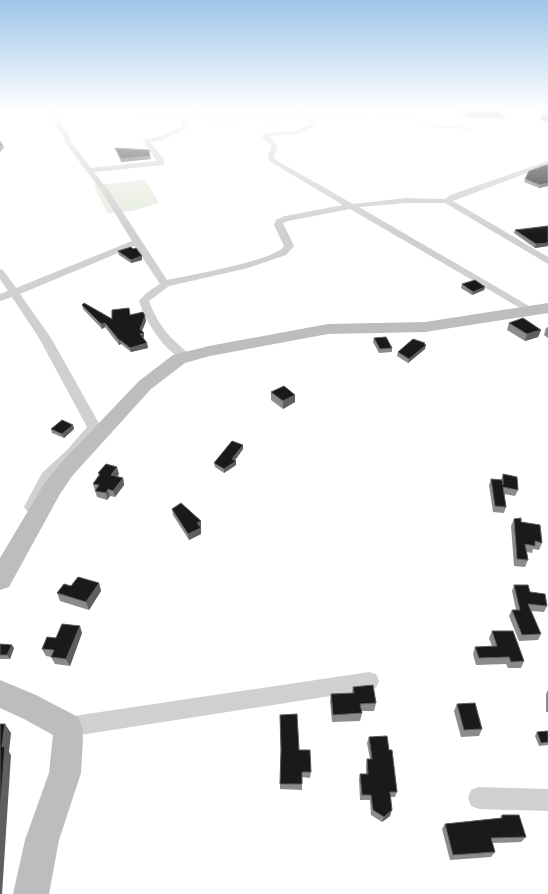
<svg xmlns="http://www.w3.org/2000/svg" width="548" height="894" viewBox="0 0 548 894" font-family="Commissioner,sans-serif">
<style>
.green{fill:#e6ecdf}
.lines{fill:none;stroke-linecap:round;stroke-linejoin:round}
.stream{stroke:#cfe2ee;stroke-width:2}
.street{fill:#d0d0d0;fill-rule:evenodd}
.secondary{fill:#bdbdbd;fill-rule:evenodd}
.wall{fill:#8c8c8c}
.shaded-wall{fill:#5f5f5f}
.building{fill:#1a1a1a;stroke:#5f5f5f}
</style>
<rect width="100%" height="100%" fill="#fff"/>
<path class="green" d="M145,180L159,203L132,211L107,213L94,185Z"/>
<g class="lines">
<g class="stream">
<path d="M77,109H81"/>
<path d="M106,109L105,111L128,110L159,118L209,117V121L219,123L250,118L272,120L316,115L341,117L375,112L404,116L438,127H459L470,130"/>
<path d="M209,118L250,114L266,109"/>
</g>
<g class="street">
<path d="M48,109H54L57,116L61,120L60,123L70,137L71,142L91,168L157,161L143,141L144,140L158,137L181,127L185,115L196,109H204L190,117L186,129L162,140L150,142L165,161L163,165L94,172L109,191L167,280C187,276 277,260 284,246L274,225L276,220L285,216L343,205L269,161L268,156L272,146L261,136C275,126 293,138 310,123L292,115L301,109H308L300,115L317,123C303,138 287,133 269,137L278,146L274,156L276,160L353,204L406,198L445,199L450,195L548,161V165L453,201L548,257V264L445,203H406L359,207L536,310L531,313L527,312L350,209L288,221L283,223L294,246L286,255L248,268L169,286L149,301C157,324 171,340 190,354L192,356L190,358L186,360C165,354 145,320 139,301C145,293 152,289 160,284L135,246L20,294L51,338L101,427L77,456L53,480L37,511L32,513L27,511L24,507L42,473L67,450L87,427L39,338L12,297L0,301V294L8,291L0,279V269L3,270L16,288L132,241L102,192L65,142L64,137L54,123L55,120L51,117Z"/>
<path d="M369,672L376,674L379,681L376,688L369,690L67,737L60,734L57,727L60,720L67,717Z"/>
<path d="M479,787L548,789V811L479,809L471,806L468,798L471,790Z"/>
</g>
<g class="secondary">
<path d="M548,303V313L425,332L328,334L210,356L185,363L151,389L73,475L60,494L9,587L0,590V558L44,484L59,465L139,381L173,355L209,346L328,324L425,322Z"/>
<path d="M0,680L36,695L78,717L82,727L83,739L81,773L59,840L49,894H13L25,840L49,773L53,735L24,719L0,708Z"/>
</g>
</g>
<g class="wall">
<path d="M451,109H494L505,117V119L469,118Z"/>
<path d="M544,109H548V122L541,121Z"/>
<path d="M115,148L151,159L121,162L116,151Z"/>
<path d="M548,165V186L539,188L524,182L525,179Z"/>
<path d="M548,226V246L535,248L514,233L515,230Z"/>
<path d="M118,251L142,260L131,263L119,255Z"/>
<path d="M462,284L485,287L484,290L472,295L461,288Z"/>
<path d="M82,305L112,319L130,315L145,316L146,321L142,331L144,333V337L143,338L147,343L148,348L131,352L121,344L119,345L105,327L102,329L83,309Z"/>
<path d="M509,323L541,330L538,337L525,341L507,330Z"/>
<path d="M548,327V338L544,335L546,328Z"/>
<path d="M374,338L392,348V352L379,353L373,342Z"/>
<path d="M425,345V349L408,363L397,356L398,352Z"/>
<path d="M271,392L295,402L283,409L271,400Z"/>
<path d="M73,425L74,429L64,438L52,433L51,429Z"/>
<path d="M243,445V449L235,460L236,461V465L224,473L215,467L214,463Z"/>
<path d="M98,473L119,474L117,477L123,478L124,485L115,497L110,496L107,500L97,497L93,484L99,476Z"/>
<path d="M503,474L518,490L515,496L504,494L506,507L504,513L493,512L489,485L491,479L501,480Z"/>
<path d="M172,509L201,521V534L189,540L173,515Z"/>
<path d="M514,519L521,522L542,543L539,550L533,549L532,553L527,552L528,560L525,567L514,566L511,526Z"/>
<path d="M99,583L101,591L89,610L60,601L57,593L71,586Z"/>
<path d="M514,585L530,592L547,606L544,612L531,611L541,634L538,640L519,641L509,616L512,610H516L512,591Z"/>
<path d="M492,631L524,661L521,668H508L506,664L476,665L473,654L475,647L492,646L489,638Z"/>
<path d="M82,633L70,666L55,664L51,657L46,656L42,649Z"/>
<path d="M0,644L14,648L10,659H0Z"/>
<path d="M353,687L376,703L374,711H361L362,713L360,721L332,722L330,701L331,694L352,693Z"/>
<path d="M548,690V712H546V694Z"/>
<path d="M457,704L482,729L479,736L461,737L454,711Z"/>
<path d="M280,715L311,772L310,778L302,777V790L280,789L281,753Z"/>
<path d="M548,731V745L539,746L535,736L537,732Z"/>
<path d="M369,737L397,792L395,797H390V816L382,822L371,815L370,800H360L359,779L360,774H366V765L367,759H370L367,743Z"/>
<path d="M502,815L526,837L521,842L492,843L495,852L491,857L450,860L442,829L445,824L500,818Z"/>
</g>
<g class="shaded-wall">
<path d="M3,145L4,148L0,152V148Z"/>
<path d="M150,156L151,159L121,162V159Z"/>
<path d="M548,183V186L539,188L540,185Z"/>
<path d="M548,243V246L535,248L536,244Z"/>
<path d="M142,256V260L131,263V260Z"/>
<path d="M485,287L484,290L472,295L473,292Z"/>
<path d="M145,316L146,321L141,333L140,329Z"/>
<path d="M105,323V327L102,329L101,324Z"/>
<path d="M541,330L538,337L525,341L527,334Z"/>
<path d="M144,333V337L141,338L140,334Z"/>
<path d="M119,340H120L121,344L119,345Z"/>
<path d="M147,343L148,348L131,352L130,348Z"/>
<path d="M425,343V346L426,345L425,349L408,363L409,359Z"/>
<path d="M295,395V402L283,409V401Z"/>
<path d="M73,425L74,429L64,438L62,434Z"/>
<path d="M243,445V449L233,463L232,459Z"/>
<path d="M236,461V465L224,473V469Z"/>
<path d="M117,467L119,474L113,482L111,475Z"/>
<path d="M123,478L124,485L115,497L113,491Z"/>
<path d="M108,489L110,496L107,500L106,493Z"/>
<path d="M201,521V528L198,529L197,523Z"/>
<path d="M201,528V534L189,540L188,534Z"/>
<path d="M99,583L101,591L89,610L86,602Z"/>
<path d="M80,626L82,633L70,666L66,659Z"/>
<path d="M12,645L14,648L10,659L7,655Z"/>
<path d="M5,724L11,733L9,752L11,755L2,894H0V812L2,747Z"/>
<path d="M392,810L390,816L382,822L384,817Z"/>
</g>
<g class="building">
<path d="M456,109H494L505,117L469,115Z"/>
<path d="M544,109H548V119L541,118Z"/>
<path d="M0,141L3,145L0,148Z"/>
<path d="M115,148L149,150L150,156L121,159Z"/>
<path d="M546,165H548V183L540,185L525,179L529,171Z"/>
<path d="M548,226V243L536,244L515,230Z"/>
<path d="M131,247L133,249L136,248L142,256L131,260L118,251Z"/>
<path d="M475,280L485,287L473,292L462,284Z"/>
<path d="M84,303L112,319V310L129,308L130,315L143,312L145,316L140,329L144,333L140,334L147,343L130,348L120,340H119L105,323L101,324L82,305Z"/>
<path d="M523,318L541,330L527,334L509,323Z"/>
<path d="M386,337L392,348L380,349L374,338Z"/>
<path d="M413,339L425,343L424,344L426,345L409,359L398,352Z"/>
<path d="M284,386L295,395L283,401L271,392Z"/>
<path d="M62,420L73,425L62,434L51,429Z"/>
<path d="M232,441L243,445L232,459L236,461L224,469L214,463Z"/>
<path d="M106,464L117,467L111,475L123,478L113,491L108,489L106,493L95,491L99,485L93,484L100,474L98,473Z"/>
<path d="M503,474L517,477L518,490L503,487L506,507L495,506L491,479L502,480L503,485Z"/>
<path d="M181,503L201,521L197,523L201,528L188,534L172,509Z"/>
<path d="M521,518V522L540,525L542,543L535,541V546L525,544L528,560L517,559L514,519Z"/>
<path d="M78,577L99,583L86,602L57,593L64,584L71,586Z"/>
<path d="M514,585H528L530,592L545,594L547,606L528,604L541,634L522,635L512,610H520Z"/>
<path d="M62,624L80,626L66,659L51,657L54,650L42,649L47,637L56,638Z"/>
<path d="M492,631H513L524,661L511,662L509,657L479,658L475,647L497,646Z"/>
<path d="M0,644L12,645L7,655H0Z"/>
<path d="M373,685L376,703L360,704L362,713L333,715L331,694L354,693L353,687Z"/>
<path d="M475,703L482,729L464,730L457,704Z"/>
<path d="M297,714L299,750H310L311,772H302V784H280L281,749L280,715Z"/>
<path d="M0,724H5L2,747L5,746L0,812Z"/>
<path d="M548,731V742L541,743L537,732Z"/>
<path d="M387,736L389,750H392L397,792H390L392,810L384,817L373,810L371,795H362L360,774H368L367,759H372L369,737Z"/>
<path d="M502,815H519L526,837L491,838L495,852L453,855L445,824L502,818Z"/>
</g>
<linearGradient id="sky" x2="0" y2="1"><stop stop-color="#9ec6ea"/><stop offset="0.47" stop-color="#fff"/><stop offset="1" stop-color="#fff" stop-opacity="0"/></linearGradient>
<rect width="548" height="234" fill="url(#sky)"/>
</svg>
